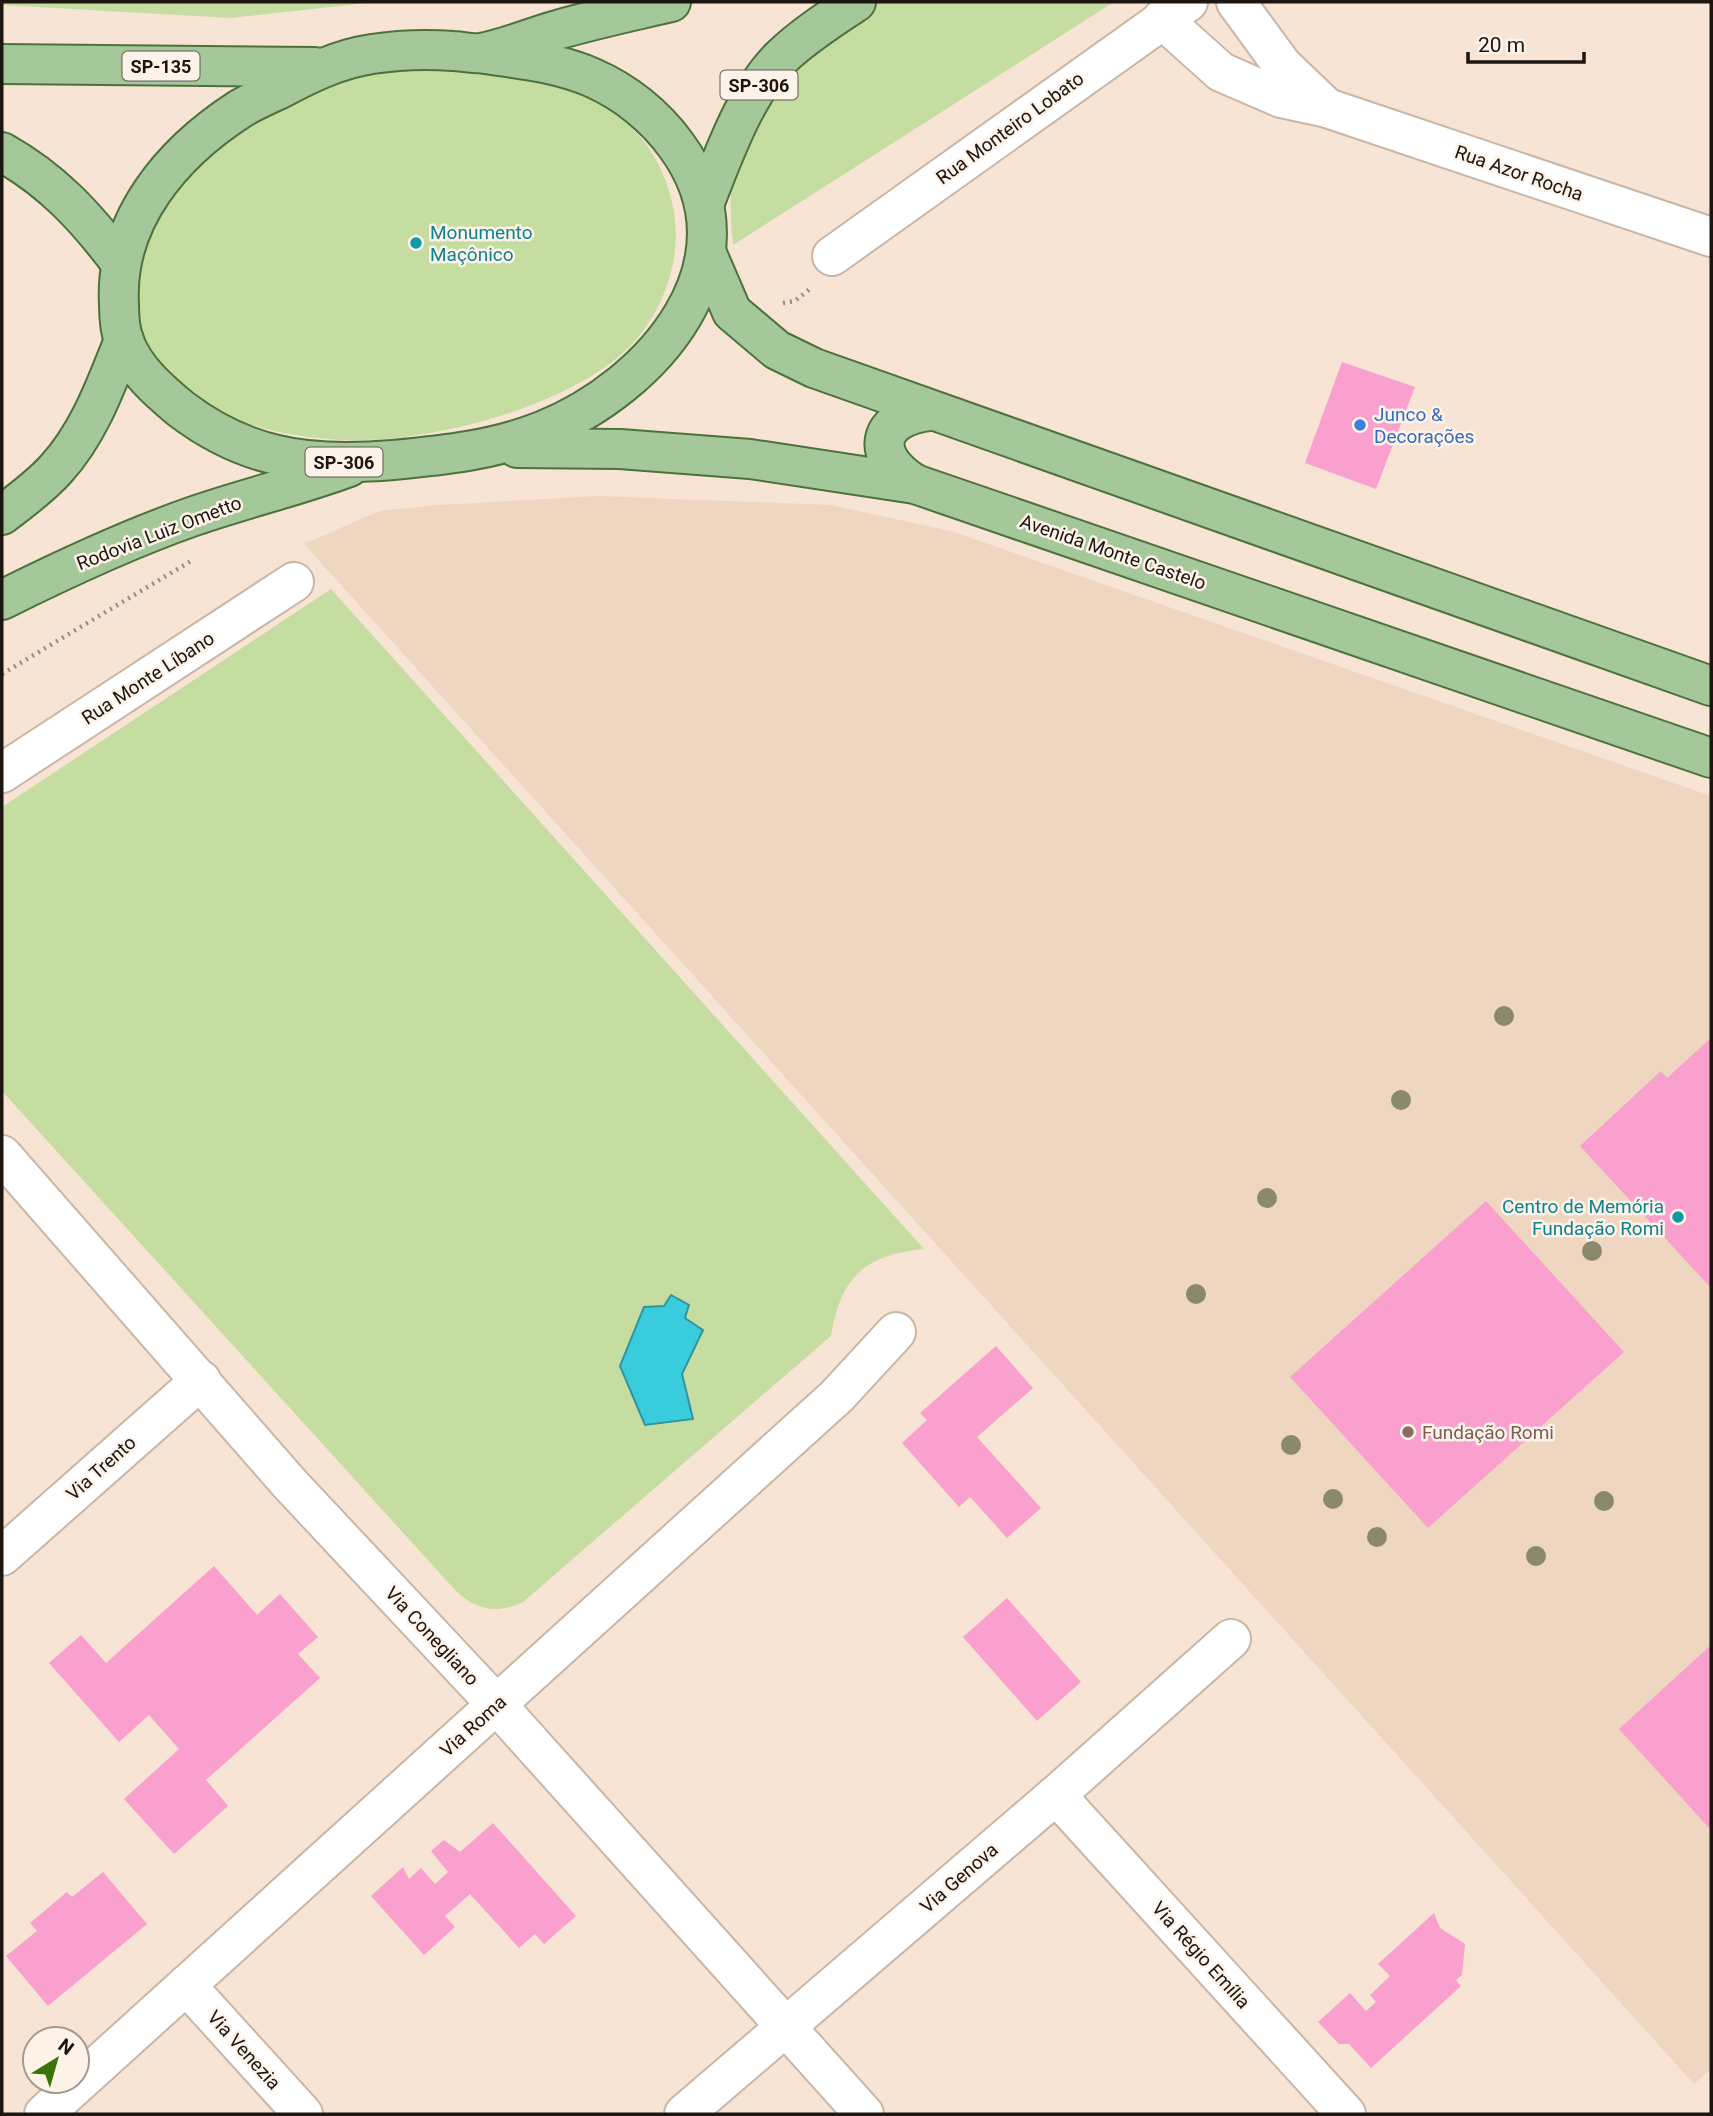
<svg xmlns="http://www.w3.org/2000/svg" width="1713" height="2116" viewBox="0 0 1713 2116" font-family="Roboto,sans-serif">
<style>
.built{fill:#efd6c1}
.green{fill:#c6dda2}
.water{fill:#39ccdc;stroke:#30959f;stroke-width:2}
.building{fill:#f9a0ce}
.lines{fill:none;stroke-linecap:round;stroke-linejoin:round}
.minor-casing{stroke:#c8b6a6;stroke-width:42}
.primary-casing{stroke:#4d713d;stroke-width:42}
.path{stroke:#988a7f;stroke-width:4.5;stroke-dasharray:2 5;stroke-linecap:butt}
.minor{stroke:#fff;stroke-width:38}
.primary{stroke:#a4c899;stroke-width:38}
.tree{fill:#8a886d}
.culture-dot{fill:#0f9aa8;stroke:#fef3e9;stroke-width:2.5}
.shop-dot{fill:#3f7fe0;stroke:#fef3e9;stroke-width:2.5}
.education-dot{fill:#8d6e63;stroke:#fef3e9;stroke-width:2.5}
.labels{text-anchor:middle;dominant-baseline:central;stroke-width:5;stroke-linejoin:round;paint-order:stroke}
.shield{fill:#fef3e9;stroke:#605851;stroke-width:2}
.shield-label{font-size:18px;font-weight:bold;fill:#1c1510}
.street-label{font-size:19px;fill:#1c1510;stroke:#fef3e9}
.culture-label{font-size:19px;fill:#0d838f;stroke:#fef3e9;text-anchor:start}
.shop-label{font-size:19px;fill:#366cbe;stroke:#fef3e9;text-anchor:start}
.education-label{font-size:19px;fill:#785e54;stroke:#fef3e9;text-anchor:start}
</style>
<rect width="100%" height="100%" fill="#f7e4d4"/>
<path class="built" d="M597,496L830,505L951,531L1711,796V2069L1694,2084L304,544L379,511L438,505Z"/>
<g class="green">
<path d="M2,2H376L231,18L2,5Z"/>
<path d="M875,2H1114L733,245C731,224 729,202 732,181C746,103 812,43 875,2Z"/>
<path d="M421,69C509,71 622,79 662,172C676,204 680,238 671,272C665,297 651,323 634,342C574,407 427,444 342,440C303,438 263,431 227,416C219,413 208,410 200,405C160,380 136,335 134,289C134,277 150,216 156,204C161,195 174,186 182,179C199,162 216,143 235,129C246,120 262,115 274,109C292,101 309,89 327,84C358,75 390,72 421,69Z"/>
<path d="M331,589L924,1249C864,1255 841,1277 831,1336L523,1602C498,1614 477,1611 456,1591L2,1091V807Z"/>
</g>
<path class="water" d="M671,1295L689,1305L685,1318L703,1330L682,1374L693,1419L645,1425L620,1366L644,1307L664,1306Z"/>
<g class="building">
<path d="M1342,362L1415,387L1376,489L1305,463Z"/>
<path d="M1711,1038V1288L1580,1146L1661,1071L1667,1078Z"/>
<path d="M1486,1201L1624,1352L1428,1528L1290,1377Z"/>
<path d="M996,1346L1033,1388L977,1437L1041,1508L1007,1538L970,1497L959,1507L902,1443L927,1420L920,1413Z"/>
<path d="M214,1566L257,1615L280,1594L318,1637L298,1654L320,1678L206,1780L228,1806L174,1854L124,1799L179,1749L149,1715L119,1742L49,1663L81,1635L106,1663Z"/>
<path d="M1007,1598L1081,1682L1037,1721L963,1637Z"/>
<path d="M1711,1645V1830L1619,1729Z"/>
<path d="M493,1823L576,1916L544,1944L535,1934L519,1948L470,1894L445,1916L455,1927L424,1955L371,1896L403,1867L409,1879L421,1868L435,1884L448,1872L431,1851L444,1840L460,1852Z"/>
<path d="M103,1872L147,1924L48,2006L6,1956L37,1931L30,1923L67,1892L72,1897Z"/>
<path d="M1434,1913L1440,1928L1465,1944L1462,1975L1456,1980L1461,1986L1371,2068L1349,2044H1339L1318,2022L1350,1993L1366,2011L1376,2002L1370,1995L1390,1976L1378,1964Z"/>
</g>
<g class="lines">
<g class="minor-casing">
<g id="minor">
<path d="M1236,2L1282,65L1327,108"/>
<path d="M1162,19L1221,72L1281,98L1327,108L1711,237"/>
<path d="M832,256L1188,2"/>
<path d="M2,773L294,582"/>
<path d="M2,1155L290,1484L497,1705L864,2114"/>
<path d="M2,1556L201,1380"/>
<path d="M1056,1795L1346,2114"/>
<path d="M186,1985L303,2114"/>
<path d="M44,2114L837,1396L896,1332"/>
<path d="M684,2114L1056,1795L1231,1639"/>
</g>
</g>
<g class="primary-casing">
<g id="primary">
<path d="M479,53C516,59 558,62 593,78C625,92 655,116 676,145C762,261 653,387 542,431C494,450 445,455 393,460C355,463 314,464 277,455C241,447 210,431 181,409C158,390 134,369 124,341C120,330 119,316 119,305C114,220 172,153 240,109C253,101 267,95 280,89C310,73 339,59 372,54C398,50 427,49 453,51C461,51 471,54 480,53C502,50 535,36 557,30C595,19 633,11 671,2"/>
<path d="M2,64L315,67"/>
<path d="M2,152C52,180 85,216 120,262"/>
<path d="M705,202C724,154 747,87 787,52C808,33 833,17 856,2"/>
<path d="M707,254L732,312L777,350L814,368L1711,686"/>
<path d="M517,448L620,449L750,459L915,484L1711,758"/>
<path d="M915,484C868,455 877,417 930,411"/>
<path d="M2,515C20,501 40,487 56,469C89,433 106,385 124,340"/>
<path d="M2,600C64,569 128,539 194,516C246,498 298,486 349,467"/>
</g>
</g>
<g class="path">
<path d="M783,303L795,301L811,288"/>
<path d="M2,674L191,561"/>
</g>
<use href="#minor" class="minor"/>
<use href="#primary" class="primary"/>
</g>
<g class="tree">
<circle cx="1504" cy="1016" r="10"/>
<circle cx="1401" cy="1100" r="10"/>
<circle cx="1267" cy="1198" r="10"/>
<circle cx="1592" cy="1251" r="10"/>
<circle cx="1196" cy="1294" r="10"/>
<circle cx="1291" cy="1445" r="10"/>
<circle cx="1333" cy="1499" r="10"/>
<circle cx="1604" cy="1501" r="10"/>
<circle cx="1377" cy="1537" r="10"/>
<circle cx="1536" cy="1556" r="10"/>
</g>
<g class="culture-dot">
<circle cx="416" cy="243" r="7"/>
<circle cx="1678" cy="1217" r="7"/>
</g>
<circle class="shop-dot" cx="1360" cy="425" r="7"/>
<circle class="education-dot" cx="1408" cy="1432" r="7"/>
<g class="labels">
<g class="shield">
<rect x="122.5" y="51.5" width="77" height="29" rx="5"/>
<rect x="720.5" y="70.5" width="77" height="29" rx="5"/>
<rect x="305.5" y="447.5" width="77" height="29" rx="5"/>
</g>
<g class="shield-label">
<text x="161" y="66">SP-135</text>
<text x="759" y="85">SP-306</text>
<text x="344" y="462">SP-306</text>
</g>
<g class="street-label">
<text transform="translate(1010 128) rotate(-36)">Rua Monteiro Lobato</text>
<text transform="translate(1519 173) rotate(19)">Rua Azor Rocha</text>
<text transform="translate(159 533) rotate(-21)">Rodovia Luiz Ometto</text>
<text transform="translate(1113 552) rotate(19)">Avenida Monte Castelo</text>
<text transform="translate(148 678) rotate(-33)">Rua Monte Líbano</text>
<text transform="translate(101 1468) rotate(-42)">Via Trento</text>
<text transform="translate(432 1636) rotate(47)">Via Conegliano</text>
<text transform="translate(473 1726) rotate(-42)">Via Roma</text>
<text transform="translate(959 1878) rotate(-41)">Via Genova</text>
<text transform="translate(1201 1955) rotate(48)">Via Régio Emília</text>
<text transform="translate(244 2050) rotate(48)">Via Venezia</text>
</g>
<g class="culture-label">
<text x="430" y="232">Monumento<tspan x="430" dy="22">Maçônico</tspan></text>
<text x="1664" y="1206" text-anchor="end">Centro de Memória<tspan x="1664" dy="22">Fundação Romi</tspan></text>
</g>
<g class="shop-label">
<text x="1374" y="414">Junco &amp;<tspan x="1374" dy="22">Decorações</tspan></text>
</g>
<g class="education-label">
<text x="1422" y="1432">Fundação Romi</text>
</g>
</g>
<rect width="1713" height="2116" fill="none" stroke="#1c1510" stroke-width="7"/>
<g transform="translate(56 2060) rotate(37)"><circle r="33" fill="#fef3e9" stroke="#a49a92" stroke-width="2"/>
<path d="M0-5L12 26L0 18L-12 26Z" fill="#38740a"/>
<text y="-10" font-size="19" font-weight="bold" text-anchor="middle" fill="#1c1510">N</text>
</g>
<path d="M1468 52v10h116v-10" fill="none" stroke="#1c1510" stroke-width="3.5"/>
<text x="1478" y="52" font-size="21" fill="#1c1510" stroke="#fef3e9" stroke-width="5" paint-order="stroke">20 m</text>
</svg>
